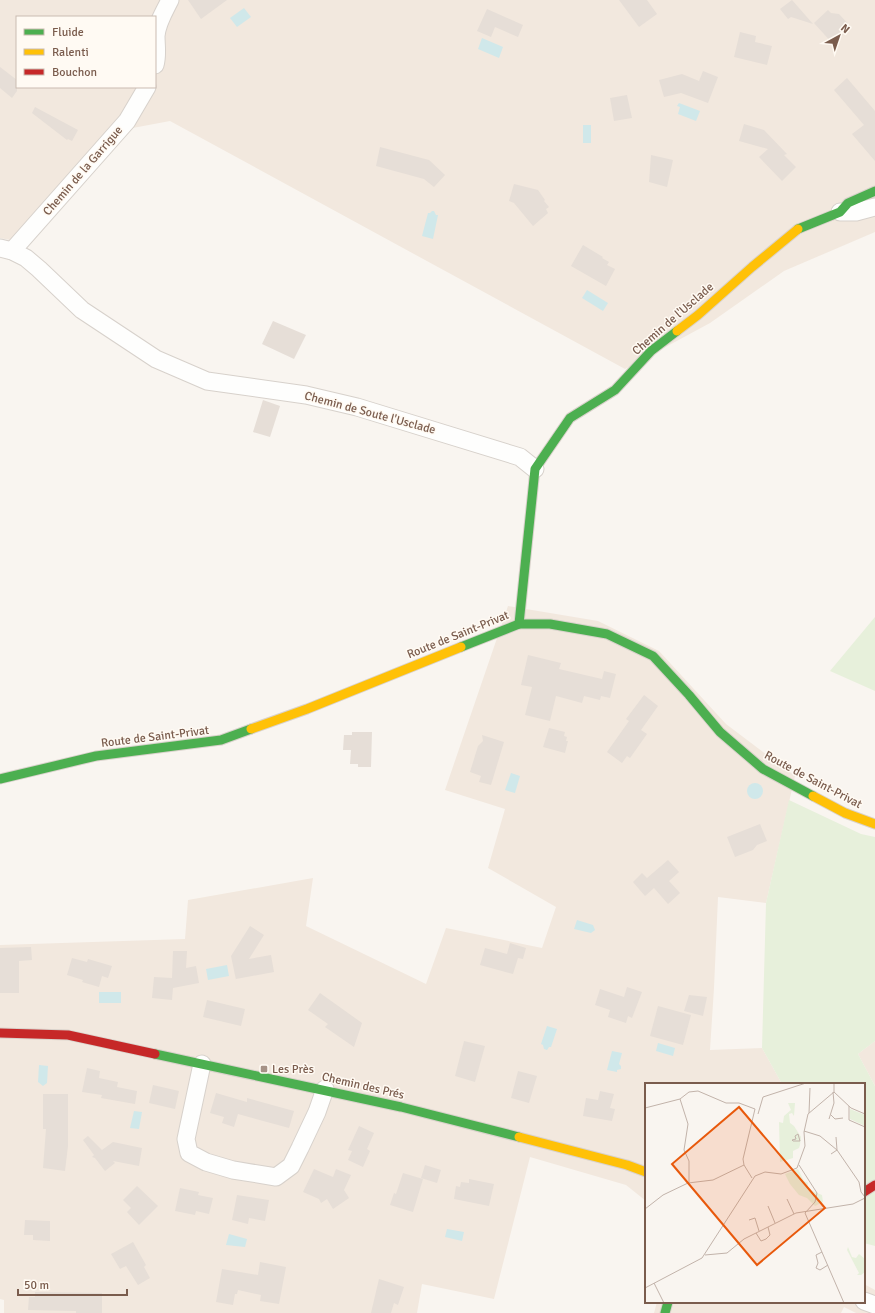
<svg xmlns="http://www.w3.org/2000/svg" width="875" height="1313" viewBox="0 0 875 1313" font-family="Signika,sans-serif">
<style>
.residential{fill:#f2e8de;fill-rule:evenodd}
.green{fill:#e7f0db}
.water{fill:#d0e8ea}
.building{fill:#e6ded7}
.lines{fill:none;stroke-linecap:round;stroke-linejoin:round}
.street-casing{stroke:#d7d1cb;stroke-width:19}
.fast-casing{stroke:#d9d2cb;stroke-width:11}
.slow-casing{stroke:#d9d2cb;stroke-width:11}
.jam-casing{stroke:#d9d2cb;stroke-width:11}
.street{stroke:#fefefd;stroke-width:17}
.fast{stroke:#4caf50;stroke-width:9}
.slow{stroke:#ffc107;stroke-width:9}
.jam{stroke:#c62828;stroke-width:9}
.poi-dot{fill:#a69286;stroke:#fffaf3;stroke-width:1.5}
.labels{text-anchor:middle;dominant-baseline:central;stroke-width:3;stroke-linejoin:round;paint-order:stroke}
.street-label{font-size:12px;fill:#7a5c4d;stroke:#fffaf3}
.poi-label{font-size:12px;fill:#7a5c4d;stroke:#fffaf3;text-anchor:start}
.inset-road{fill:none;stroke:#c2b3aa;stroke-width:1}
.view{fill:#e8590c;fill-opacity:0.15;stroke:#e8590c;stroke-width:2}
.inset-edge{fill:none;stroke:#7a5c4d;stroke-width:2}
</style>
<rect width="100%" height="100%" fill="#f9f5f0"/>
<g class="residential">
<path d="M0,0H875V232L784,271L710,323L625,369L170,121L106,133L10,240L0,238ZM17,17H155V87H17Z"/>
<path d="M508,606L598,621L659,651L726,724L795,776L766,903L718,897L714,988L710,1050L762,1048L782,1084H646V1201L626,1185L530,1157L494,1299L422,1284L417,1313H4V1300L0,1299V945L185,939L188,900L313,878L306,926L426,984L446,928L542,948L556,907L488,868L505,809L445,790Z"/>
<path d="M875,1041V1086L858,1054Z"/>
<path d="M864,1284L875,1290V1313H856L844,1307L841,1313H654L657,1302H864Z"/>
</g>
<g class="green">
<path d="M875,617V691L830,671Z"/>
<path d="M789,800L861,834L875,837V1041L858,1054L875,1086V1246L864,1243V1084H782L762,1048L766,903Z"/>
</g>
<g class="water">
<path d="M244,8L251,17L237,27L230,18Z"/>
<path d="M482,38L503,47L499,58L478,49Z"/>
<path d="M679,103L700,111L696,121L678,114L680,107L677,106Z"/>
<rect x="583" y="125" width="8" height="18"/>
<path d="M432,211H434L436,215H438L433,239L422,236L428,213H430Z"/>
<path d="M587,290L608,303L603,311L582,298Z"/>
<path d="M511,773L520,776L515,793L505,790Z"/>
<circle cx="755" cy="791" r="8"/>
<path d="M577,920L593,925L595,930L591,933L574,929Z"/>
<path d="M227,965L229,976L208,980L206,969Z"/>
<rect x="99" y="992" width="22" height="11"/>
<path d="M547,1026L557,1029L551,1047H549L547,1050L544,1049L543,1045L541,1044Z"/>
<path d="M658,1043L675,1048L673,1056L656,1051Z"/>
<path d="M612,1051L622,1053L619,1064L621,1066V1069L617,1070V1072L607,1070Z"/>
<path d="M39,1065L48,1066L47,1083L43,1086L38,1082Z"/>
<path d="M134,1111L142,1112L139,1129L130,1128Z"/>
<path d="M447,1229L464,1232L462,1241L445,1237Z"/>
<path d="M229,1234L247,1239L245,1247L226,1245Z"/>
</g>
<g class="building">
<path d="M188,0H227L201,19Z"/>
<path d="M619,0H647L657,14L639,27Z"/>
<path d="M792,0L813,24L791,17L788,19L780,9Z"/>
<path d="M487,9L523,25L518,37L495,27L491,37L477,31Z"/>
<path d="M828,10L831,13L839,14L851,27L833,44L814,23Z"/>
<path d="M740,32L756,36L755,42L772,46L767,65L734,57Z"/>
<path d="M0,67L17,80V91L12,98L0,88Z"/>
<path d="M703,71L718,77L708,103L681,93L664,97L659,80L682,74L699,81Z"/>
<path d="M847,78L875,111V161L852,134L864,125L834,90Z"/>
<path d="M627,95L632,118L614,121L610,98Z"/>
<path d="M35,107L78,130L72,141L68,139L67,140L32,113Z"/>
<path d="M744,124L764,130L787,154L784,155L796,167L782,181L759,157L768,149L739,141Z"/>
<path d="M380,147L429,160L445,175L434,187L424,179L376,166Z"/>
<path d="M651,155L673,160L667,187L649,182Z"/>
<path d="M514,184L538,190L545,200L544,201L549,207L546,209L548,213L533,226L514,203L509,201Z"/>
<path d="M583,245L603,257L602,258L609,262L607,265L615,269L606,286L571,266Z"/>
<path d="M273,321L306,335L294,359L262,344Z"/>
<path d="M263,400L280,406L270,437L253,432Z"/>
<path d="M528,655L561,663L559,669L602,679L604,671L616,674L610,698L601,696L600,700L584,696L582,703L556,696L550,721L525,715L532,687L521,685Z"/>
<path d="M644,695L658,706L641,730L647,734L630,758L627,756L622,763L607,752L629,721L626,719Z"/>
<path d="M549,728L565,732L564,736L567,737L566,741H568L565,753L543,747Z"/>
<path d="M352,732H372L371,767H358V764H350L351,750H343L344,735H352Z"/>
<path d="M482,735L504,742L491,785L479,782L481,776L470,772L478,746L483,741Z"/>
<path d="M760,824L767,841L757,845L753,850L735,857L727,837Z"/>
<path d="M668,860L679,872L669,881L680,893L668,904L654,888L645,896L633,882L642,873L647,878Z"/>
<path d="M250,926L264,935L249,959L271,955L274,972L236,979V980L231,956Z"/>
<path d="M510,943L526,948L523,959L518,958L513,974L480,965L485,948L507,954Z"/>
<path d="M31,947L32,960L19,961V993H0V948Z"/>
<path d="M173,951H187L186,968L196,966L199,983L173,988L172,1000L152,998L154,977L172,978Z"/>
<path d="M72,958L87,962L88,959L112,966L108,978L102,976L99,987L82,982L83,980L67,975Z"/>
<path d="M627,987L642,992L632,1018L628,1016L626,1023L608,1017L610,1010L595,1005L600,989L624,997Z"/>
<path d="M320,993L362,1023L354,1047L325,1027L328,1024L308,1010Z"/>
<path d="M689,995L707,997L703,1016L684,1011Z"/>
<path d="M207,1000L245,1009L241,1026L203,1017Z"/>
<path d="M658,1006L691,1015L683,1045L650,1036Z"/>
<path d="M464,1041L485,1046L475,1082L455,1076Z"/>
<path d="M87,1068L100,1071L99,1078L118,1082L117,1087L137,1091L135,1104L101,1098L102,1095L82,1092Z"/>
<path d="M518,1071L537,1076L529,1103L511,1098Z"/>
<path d="M153,1085L179,1091L175,1109L149,1103Z"/>
<path d="M600,1091L614,1094L610,1108L615,1109L612,1121L583,1116L586,1098L598,1100Z"/>
<path d="M216,1093L247,1102V1098L294,1111L289,1128L238,1114L234,1127L222,1123L224,1117L210,1113Z"/>
<path d="M43,1094H68V1146L65,1171L43,1168L46,1129H43Z"/>
<path d="M359,1126L374,1133L367,1149L370,1151L363,1167L348,1160L352,1151L348,1150Z"/>
<path d="M88,1136L102,1150L113,1142L142,1148L139,1166L113,1161L115,1163L105,1171L95,1158L92,1157L94,1155L83,1140Z"/>
<path d="M425,1165L441,1170L437,1183L421,1178Z"/>
<path d="M314,1169L333,1177L336,1169L351,1175L344,1190L349,1198L333,1209L327,1199L321,1203L319,1199L303,1192Z"/>
<path d="M403,1173L423,1179L413,1212L390,1205L394,1193L396,1194Z"/>
<path d="M469,1179L494,1184L489,1206L454,1199L456,1186L460,1187L461,1182L469,1183Z"/>
<path d="M137,1186L158,1206L139,1225L127,1212L131,1208L123,1200Z"/>
<path d="M180,1188L199,1192L198,1195L213,1198L209,1214L196,1211L195,1215L175,1211Z"/>
<path d="M237,1195L269,1200L265,1221L249,1218L248,1224L232,1220Z"/>
<path d="M25,1220L50,1221V1241L33,1240V1235H24Z"/>
<path d="M133,1242L146,1265L144,1267L150,1278L138,1285L126,1266L120,1269L111,1254Z"/>
<path d="M260,1262L286,1267L279,1304L260,1301L261,1295L238,1290L237,1294H235L233,1305L216,1302L222,1269L258,1275Z"/>
<path d="M379,1279L404,1287L398,1305L394,1303L391,1313H371Z"/>
<path d="M35,1292L102,1293V1313H76V1311L28,1310L29,1297H35Z"/>
</g>
<g class="lines">
<g class="street-casing">
<g id="street">
<path d="M155,65C158,55 156,46 156,36C157,23 164,12 170,0"/>
<path d="M840,212H856L875,207"/>
<path d="M0,248L12,251L26,258L39,269L82,310L156,359L207,381L306,395L357,407L520,457L535,469"/>
<path d="M12,251L127,121L147,87"/>
<path d="M202,1064L186,1139L189,1153L206,1162L233,1170L276,1177L291,1166L300,1148L317,1112L325,1089"/>
<path d="M864,1301L875,1305"/>
</g>
</g>
<g class="fast-casing">
<g id="fast">
<path d="M798,229L840,212L848,203L875,191"/>
<path d="M519,624L535,469L570,418L615,390L651,351L677,331"/>
<path d="M461,647L519,624H550L607,634L653,656L689,695L720,732L763,769L813,796"/>
<path d="M0,779L96,756L221,740L251,729"/>
<path d="M155,1054L401,1107L519,1137"/>
<path d="M665,1313L668,1302"/>
</g>
</g>
<g class="slow-casing">
<g id="slow">
<path d="M677,331L698,315L752,267L798,229"/>
<path d="M251,729L307,709L461,647"/>
<path d="M813,796L845,813L875,824"/>
<path d="M519,1137L627,1165L646,1172"/>
</g>
</g>
<g class="jam-casing">
<g id="jam">
<path d="M0,1033L68,1035L155,1054"/>
<path d="M864,1192L875,1185"/>
</g>
</g>
<use href="#street" class="street"/>
<use href="#fast" class="fast"/>
<use href="#slow" class="slow"/>
<use href="#jam" class="jam"/>
</g>
<rect class="poi-dot" x="260" y="1065" width="8" height="8" rx="2"/>
<g class="labels">
<g class="street-label">
<text transform="translate(83 171) rotate(-49)">Chemin de la Garrigue</text>
<text transform="translate(673 319) rotate(-41)">Chemin de l'Usclade</text>
<text transform="translate(370 413) rotate(15)">Chemin de Soute l'Usclade</text>
<text transform="translate(458 635) rotate(-22)">Route de Saint-Privat</text>
<text transform="translate(155 737) rotate(-7)">Route de Saint-Privat</text>
<text transform="translate(813 780) rotate(28)">Route de Saint-Privat</text>
<text transform="translate(363 1086) rotate(13)">Chemin des Prés</text>
</g>
<g class="poi-label">
<text x="272" y="1069">Les Près</text>
</g>
</g>
<g transform="translate(645 1083)">
<rect width="220" height="220" fill="#f9f5f0"/>
<path d="M143,20H150L149,33L147,30L144,31L145,40L149,43L156,54L155,62L154,65L148,68V75L135,79L134,39L138,40L139,33L146,27ZM205,26L220,32V43L205,36ZM153,86L159,98L163,100L162,106L177,112L178,119L170,123L162,115L154,112L145,101L140,91ZM203,164L207,174L211,175L214,171L220,176V189L216,192H212L214,190L202,167Z" fill="#e7f0db"/>
<path class="inset-road" d="M189,9L206,25L220,31M35,16L43,41L39,67L44,78V99M204,23V37L220,44M0,25L35,16L44,9L53,8L81,20H94L110,26L98,76L99,82L107,95M164,30L165,5M113,31L118,14L161,0M186,32L190,36L198,35M184,36L189,20L188,9M159,48L175,53L192,67L214,99L216,109L220,114M153,51L155,58H148L147,57L151,56L150,53ZM186,71L192,67L191,54M154,82L172,110L170,119L160,130L199,220M142,116L149,131M123,123L130,140M0,126L18,112L43,100L68,97L99,82M104,137L110,135L114,148M111,150L116,158L121,156L125,152L123,144M177,169L171,172L173,180L171,185L175,187L183,182M60,172L82,170L99,156L151,130L208,121L220,115M9,200L19,220M0,205L57,175L110,93L120,89L136,91L152,85L160,63L159,49L163,31L189,9V0"/>
<path class="view" d="M94,24L180,125L112,182L27,81Z"/>
<rect width="220" height="220" class="inset-edge"/>
</g>
<rect x="16" y="16" width="140" height="72" fill="#fffaf3" stroke="#cabbb1"/>
<rect x="24" y="29" width="20" height="6" fill="#4caf50" stroke="#cabbb1"/>
<text x="52" y="36" font-size="12" fill="#7a5c4d">Fluide</text>
<rect x="24" y="49" width="20" height="6" fill="#ffc107" stroke="#cabbb1"/>
<text x="52" y="56" font-size="12" fill="#7a5c4d">Ralenti</text>
<rect x="24" y="69" width="20" height="6" fill="#c62828" stroke="#cabbb1"/>
<text x="52" y="76" font-size="12" fill="#7a5c4d">Bouchon</text>
<g transform="translate(839 36) rotate(40)" stroke="#fffaf3" stroke-width="3" paint-order="stroke">
<path d="M0-3L7 15L0 10L-7 15Z" fill="#7a5c4d"/>
<text y="-6" font-size="11" font-weight="bold" text-anchor="middle" fill="#7a5c4d">N</text>
</g>
<path d="M18 1289v6h109v-6" fill="none" stroke="#7a5c4d" stroke-width="2"/>
<text x="24" y="1289" font-size="12" fill="#7a5c4d" stroke="#fffaf3" stroke-width="3" paint-order="stroke">50 m</text>
</svg>
